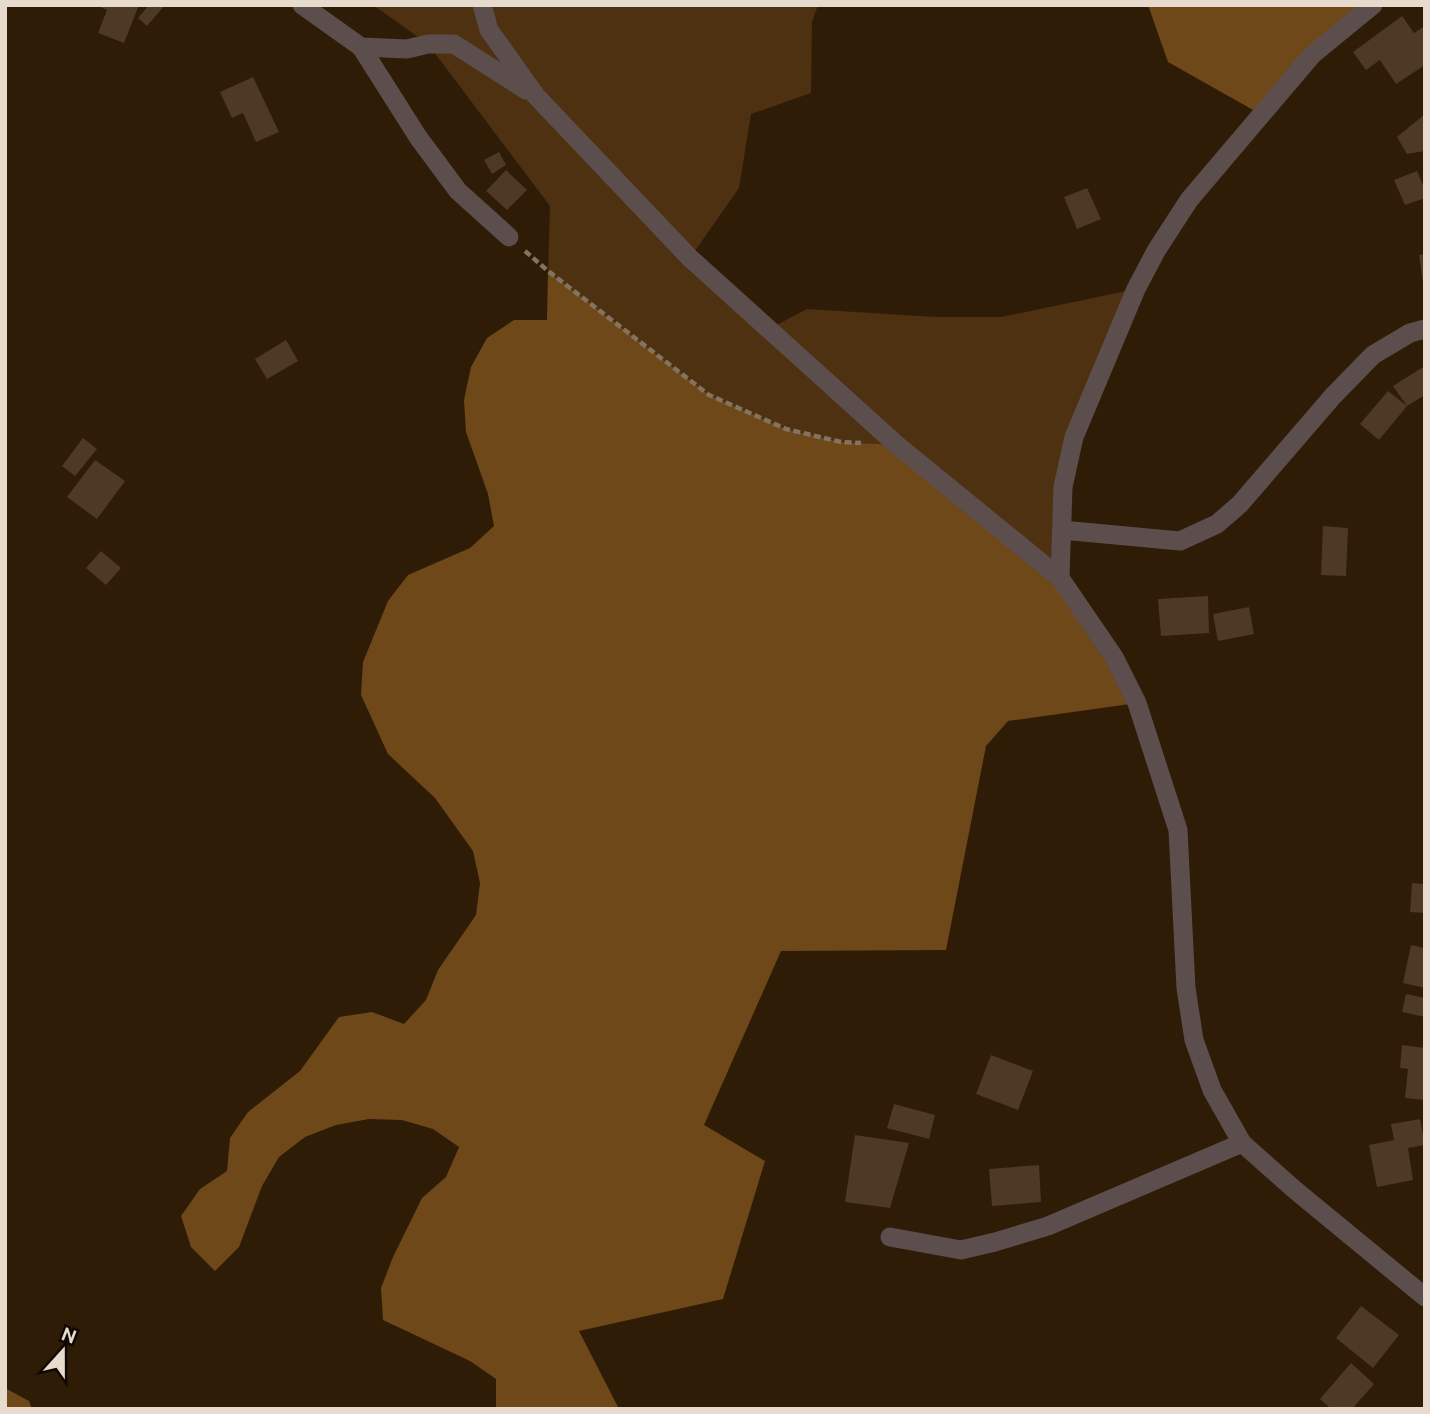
<svg xmlns="http://www.w3.org/2000/svg" width="1430" height="1414" viewBox="0 0 1430 1414" font-family="Ubuntu,sans-serif">
<style>
.green{fill:#4e3110}
.forest{fill:#6f4819}
.building{fill:#4d3924}
.lines{fill:none;stroke-linecap:round;stroke-linejoin:round}
.path{stroke:#827362;stroke-width:4.5;stroke-dasharray:7 3.5;stroke-linecap:butt}
.minor{stroke:#5c4e4c;stroke-width:19}
</style>
<rect width="100%" height="100%" fill="#2e1c07"/>
<path class="green" d="M373,5H818L812,22L811,93L751,114L739,188L690,258L769,329L807,309L936,317H1001L1136,289L1074,437L1060,578L897,445L841,442L786,429L709,395L548,271L550,206L428,44Z"/>
<g class="forest">
<path d="M1148,5H1373L1262,115L1168,62Z"/>
<path d="M548,271L709,395L786,429L841,442L897,445L1060,578L1137,703L1008,721L986,746L946,950L781,951L704,1125L765,1161L723,1299L579,1331L619,1409H496V1379L470,1361L383,1320L381,1288L393,1257L422,1198L446,1177L459,1147L433,1129L402,1120L369,1119L336,1125L305,1137L279,1157L262,1186L239,1247L215,1271L191,1247L181,1216L200,1189L227,1171L230,1138L248,1112L300,1071L339,1017L372,1012L404,1024L426,1000L438,970L476,915L480,883L473,851L435,798L388,754L361,695L363,662L388,601L408,575L470,548L494,526L488,494L466,432L464,400L471,367L487,338L514,320H547Z"/>
<path d="M5,1388L29,1401L32,1409H5Z"/>
</g>
<g class="building">
<path d="M96,5H139L124,43L98,33L107,10Z"/>
<path d="M149,5H165L147,26L138,18Z"/>
<path d="M1402,16L1414,33L1425,26V65L1396,84L1380,60L1366,70L1353,52Z"/>
<path d="M253,77L279,132L256,142L243,113L232,118L220,92Z"/>
<path d="M1425,114V151L1407,154L1397,137Z"/>
<path d="M499,152L506,165L492,174L484,160Z"/>
<path d="M506,170L527,190L507,210L486,191Z"/>
<path d="M1417,171L1425,190V198L1405,205L1394,180Z"/>
<path d="M1087,188L1101,219L1077,229L1064,197Z"/>
<path d="M1425,254V283H1423L1419,255Z"/>
<path d="M286,340L298,361L267,379L255,359Z"/>
<path d="M1423,367L1425,370V395L1407,406L1393,386Z"/>
<path d="M1388,391L1407,406L1379,440L1360,424Z"/>
<path d="M83,438L97,449L75,476L62,466Z"/>
<path d="M95,460L125,481L97,519L67,497Z"/>
<path d="M1323,526L1348,528L1346,576L1321,575Z"/>
<path d="M101,551L121,568L106,585L86,568Z"/>
<path d="M1208,596L1209,633L1161,636L1158,599Z"/>
<path d="M1249,607L1254,634L1218,641L1213,614Z"/>
<path d="M1412,883L1425,884V913L1410,912Z"/>
<path d="M1411,945L1425,948V988L1403,983Z"/>
<path d="M1406,994L1425,998V1017L1402,1012Z"/>
<path d="M1402,1045L1425,1048V1100L1405,1098L1408,1069L1400,1068Z"/>
<path d="M991,1055L1033,1071L1018,1110L976,1094Z"/>
<path d="M894,1104L935,1115L929,1139L887,1128Z"/>
<path d="M1420,1119L1425,1145L1408,1148L1413,1180L1377,1187L1369,1145L1394,1140L1391,1124Z"/>
<path d="M855,1135L909,1143L890,1208L845,1202Z"/>
<path d="M1039,1165L1041,1202L992,1206L989,1169Z"/>
<path d="M1361,1306L1399,1335L1373,1368L1336,1338Z"/>
<path d="M1351,1363L1374,1384L1352,1409H1331L1320,1399Z"/>
</g>
<g class="lines">
<path class="path" d="M525,251L548,271L709,395L786,429L841,442L861,443"/>
<g class="minor">
<path d="M302,5L361,47L407,49L428,44H454L526,90"/>
<path d="M482,5L489,30L536,96L690,258L897,445L1060,578L1114,657L1137,703L1178,830L1186,988L1194,1040L1212,1090L1242,1143L1295,1190L1425,1297"/>
<path d="M361,47L418,137L458,191L509,237"/>
<path d="M1062,530L1180,541L1217,524L1240,504L1333,396L1373,355L1410,333L1425,329"/>
<path d="M1060,578L1063,487L1074,437L1136,289L1156,251L1189,200L1312,55L1373,5"/>
<path d="M890,1237L961,1250L995,1242L1048,1226L1242,1143"/>
</g>
</g>
<rect width="1430" height="1414" fill="none" stroke="#e7dbce" stroke-width="14"/>
<g transform="translate(63 1351) rotate(21)" stroke="#100802" stroke-width="5" paint-order="stroke">
<path d="M0-5L12 26L0 18L-12 26Z" fill="#e7dbce"/>
<text y="-10" font-size="19" font-weight="bold" text-anchor="middle" fill="#e7dbce">N</text>
</g>
</svg>
